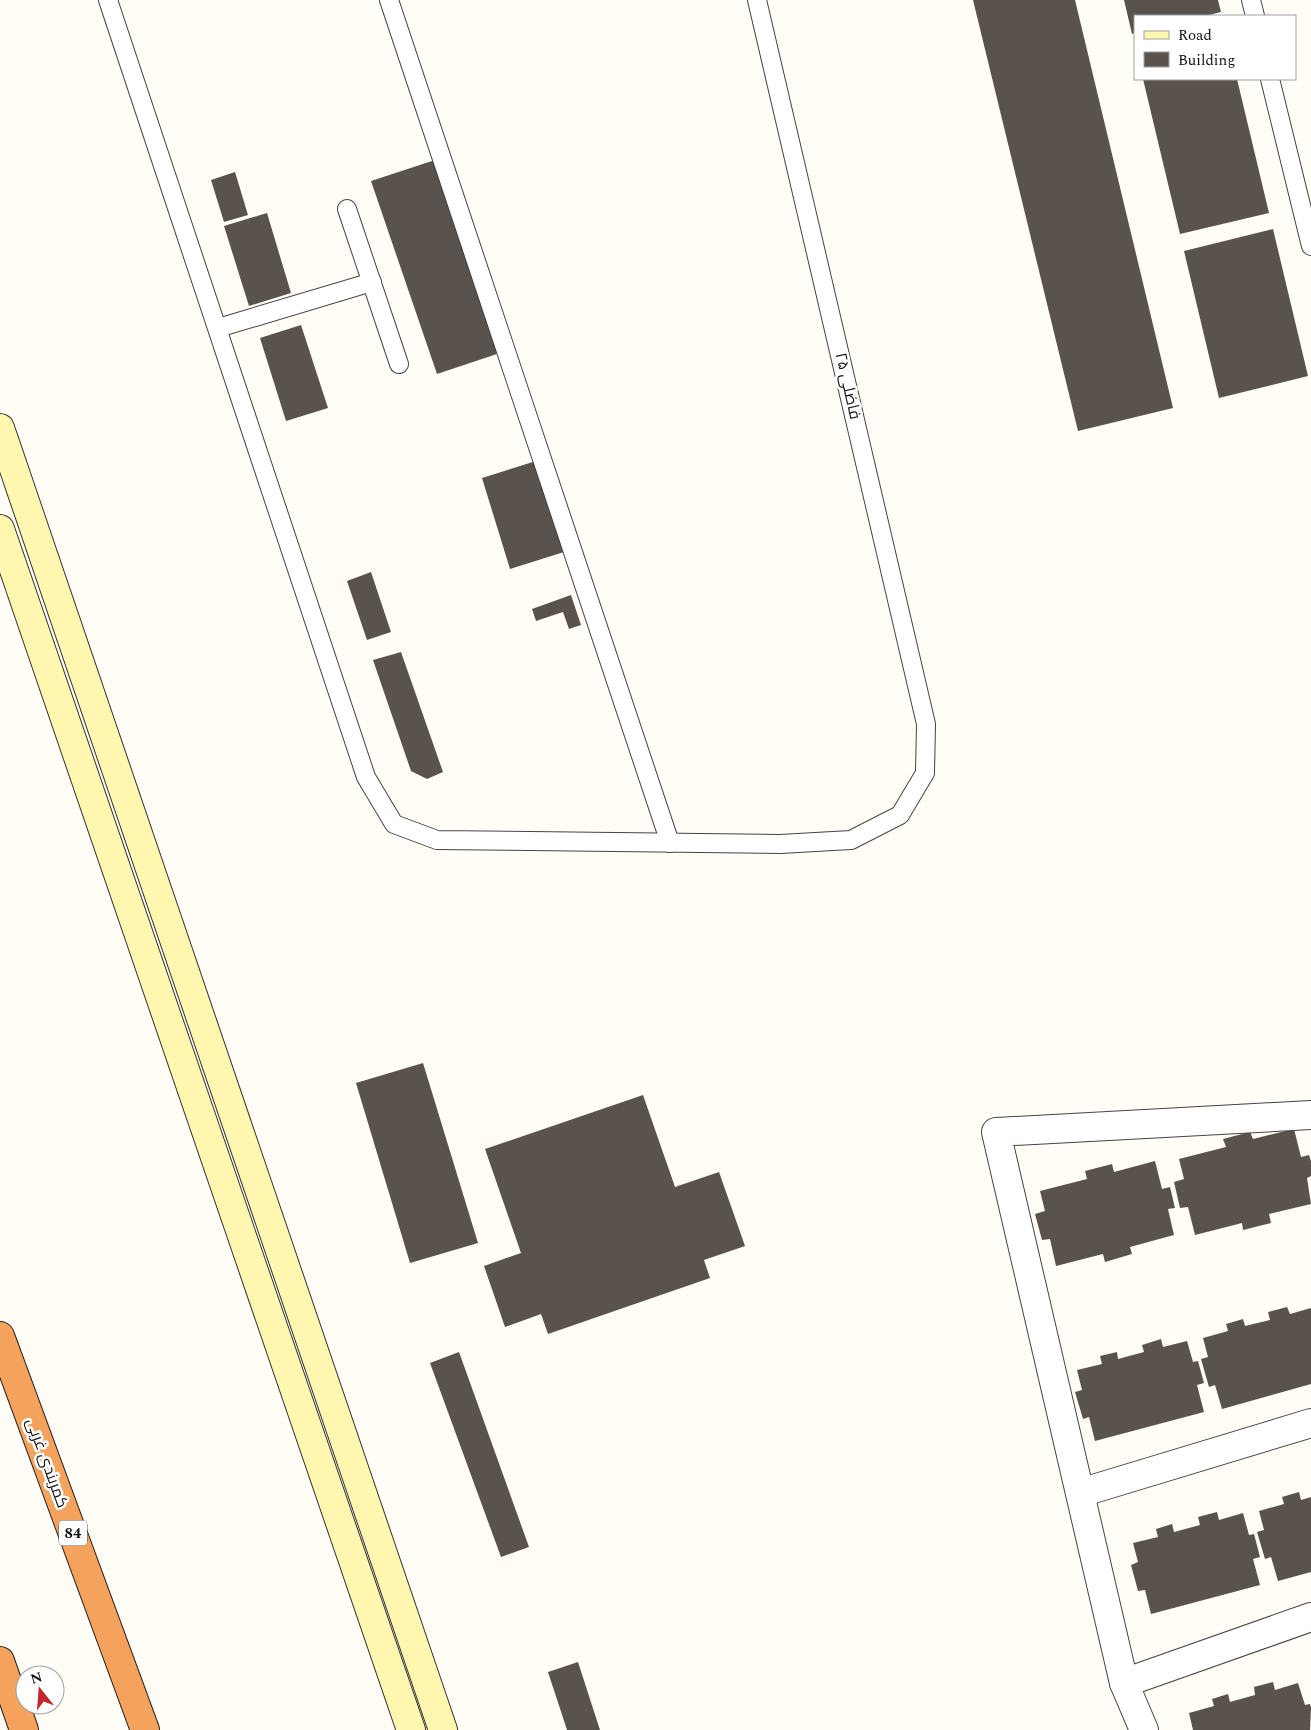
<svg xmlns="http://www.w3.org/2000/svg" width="1311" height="1730" viewBox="0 0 1311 1730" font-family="Spectral,Cairo,serif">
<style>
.building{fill:#5a524d}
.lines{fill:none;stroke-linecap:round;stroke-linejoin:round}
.lane-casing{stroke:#444;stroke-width:20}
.street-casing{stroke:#444;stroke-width:30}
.secondary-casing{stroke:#333;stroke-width:30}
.highway-casing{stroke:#222;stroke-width:30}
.lane{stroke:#fff;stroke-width:18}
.street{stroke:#fff;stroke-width:28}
.secondary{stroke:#fff6b0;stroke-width:28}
.highway{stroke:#f5a25d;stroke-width:28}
.labels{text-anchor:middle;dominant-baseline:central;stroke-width:5;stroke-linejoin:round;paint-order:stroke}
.shield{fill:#fff;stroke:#585858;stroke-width:1}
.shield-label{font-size:15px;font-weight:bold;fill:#111}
.street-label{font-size:16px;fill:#111;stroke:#fff}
</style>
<rect width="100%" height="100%" fill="#fffdf5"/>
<g class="building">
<path d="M973,0H1075L1173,408L1078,431Z"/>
<path d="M1124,0H1218L1221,12L1205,16H1135V33L1132,34Z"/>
<path d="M1143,79H1237L1269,213L1180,234Z"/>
<path d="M435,160L500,353L437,374L371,181Z"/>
<path d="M235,172L248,215L224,222L211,180Z"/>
<path d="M267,213L291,293L249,306L224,226Z"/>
<path d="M1273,229L1308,376L1219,398L1184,251Z"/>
<path d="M301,325L328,408L286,421L260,338Z"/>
<path d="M536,461L564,552L510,569L482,478Z"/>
<path d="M371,572L391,632L367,640L347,581Z"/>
<path d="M571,595L581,625L569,629L563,612L536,621L532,609Z"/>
<path d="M401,652L443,772L427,779L411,771L373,660Z"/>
<path d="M423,1063L478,1243L410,1263L356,1083Z"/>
<path d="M643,1095L675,1187L719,1172L745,1246L704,1260L710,1278L548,1334L541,1314L505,1327L484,1266L521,1253L485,1149Z"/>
<path d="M1294,1129L1301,1157L1309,1155L1311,1161V1176L1307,1178L1311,1204L1269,1214L1271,1223L1243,1230L1242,1223L1195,1235L1188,1207L1180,1208L1174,1182L1184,1179L1179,1159L1226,1147L1223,1139L1250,1132L1253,1139Z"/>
<path d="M1155,1161L1162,1189L1170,1187L1175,1208L1168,1209L1174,1235L1130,1247L1132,1254L1105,1262L1103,1254L1056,1266L1050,1239L1042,1240L1035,1214L1045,1211L1040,1191L1087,1179L1085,1171L1112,1164L1114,1172Z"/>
<path d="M1287,1307L1290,1314L1311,1308V1384L1222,1409L1215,1385L1209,1387L1201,1359L1208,1357L1203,1338L1228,1331L1226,1324L1243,1319L1245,1326L1270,1320L1268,1312Z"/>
<path d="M1161,1339L1163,1347L1187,1341L1193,1362L1198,1361L1204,1383L1197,1385L1204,1412L1095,1441L1089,1417L1083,1419L1075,1392L1082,1390L1077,1370L1102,1364L1100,1356L1117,1352L1118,1359L1144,1352L1142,1345Z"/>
<path d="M459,1352L529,1547L501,1557L430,1363Z"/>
<path d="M1299,1492L1301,1500L1311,1497V1572L1278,1581L1271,1557L1265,1559L1257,1532L1264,1530L1259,1511L1284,1504L1282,1497Z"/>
<path d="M1217,1512L1219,1520L1243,1513L1249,1535L1254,1534L1260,1557L1253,1559L1260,1585L1151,1614L1145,1590L1138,1591L1131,1565L1138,1562L1133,1543L1158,1537L1156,1529L1172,1524L1174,1532L1200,1525L1198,1517Z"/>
<path d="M578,1662L600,1730H567L548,1672Z"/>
<path d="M1273,1682L1275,1690L1298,1683L1305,1705L1310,1704L1311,1708L1310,1730H1193L1189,1713L1214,1706L1212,1699L1228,1694L1230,1702L1255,1695L1254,1687Z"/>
</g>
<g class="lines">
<g class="lane-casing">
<g id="lane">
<path d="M108,0L366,777L394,824L437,840L780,844L851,840L900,815L925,773L926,724L757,0"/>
<path d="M389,0L670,843"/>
<path d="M1251,0L1255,16"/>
<path d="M1270,79L1311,246"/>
<path d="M347,209L399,364"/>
<path d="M218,328L372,282"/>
</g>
</g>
<g class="street-casing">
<g id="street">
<path d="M1080,1493L1311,1423"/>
<path d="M1124,1683L1311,1617"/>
<path d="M1144,1730L1124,1683L996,1132L1311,1115"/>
</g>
</g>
<g class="secondary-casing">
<g id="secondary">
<path d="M0,428L443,1730"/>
<path d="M0,529L411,1730"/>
</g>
</g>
<g class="highway-casing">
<g id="highway">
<path d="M0,1336L145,1730"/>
<path d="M0,1661L24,1730"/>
</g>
</g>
<use href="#lane" class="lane"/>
<use href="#street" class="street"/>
<use href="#secondary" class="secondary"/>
<use href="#highway" class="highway"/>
</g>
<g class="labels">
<rect class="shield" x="59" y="1520.5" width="28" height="25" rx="4"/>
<g class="shield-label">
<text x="73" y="1533">84</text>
</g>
<g class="street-label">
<text transform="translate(848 386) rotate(77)">فاضلی ۲۵</text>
<text transform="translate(47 1463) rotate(70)">کمربندی غربی</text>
</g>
</g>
<rect x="1134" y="15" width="162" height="65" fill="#ffffff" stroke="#a0a0a0"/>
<rect x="1144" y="31" width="25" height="8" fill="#fff6b0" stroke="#a0a0a0"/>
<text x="1178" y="40" font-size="15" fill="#111111">Road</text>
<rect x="1144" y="52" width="25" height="15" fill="#5a524d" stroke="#a0a0a0"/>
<text x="1178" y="65" font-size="15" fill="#111111">Building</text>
<g transform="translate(40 1690) rotate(343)"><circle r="24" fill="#ffffff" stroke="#a0a0a0"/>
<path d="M0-4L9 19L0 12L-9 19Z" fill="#c4262e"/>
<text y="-8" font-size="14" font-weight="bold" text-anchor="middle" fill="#111111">N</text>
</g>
</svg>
